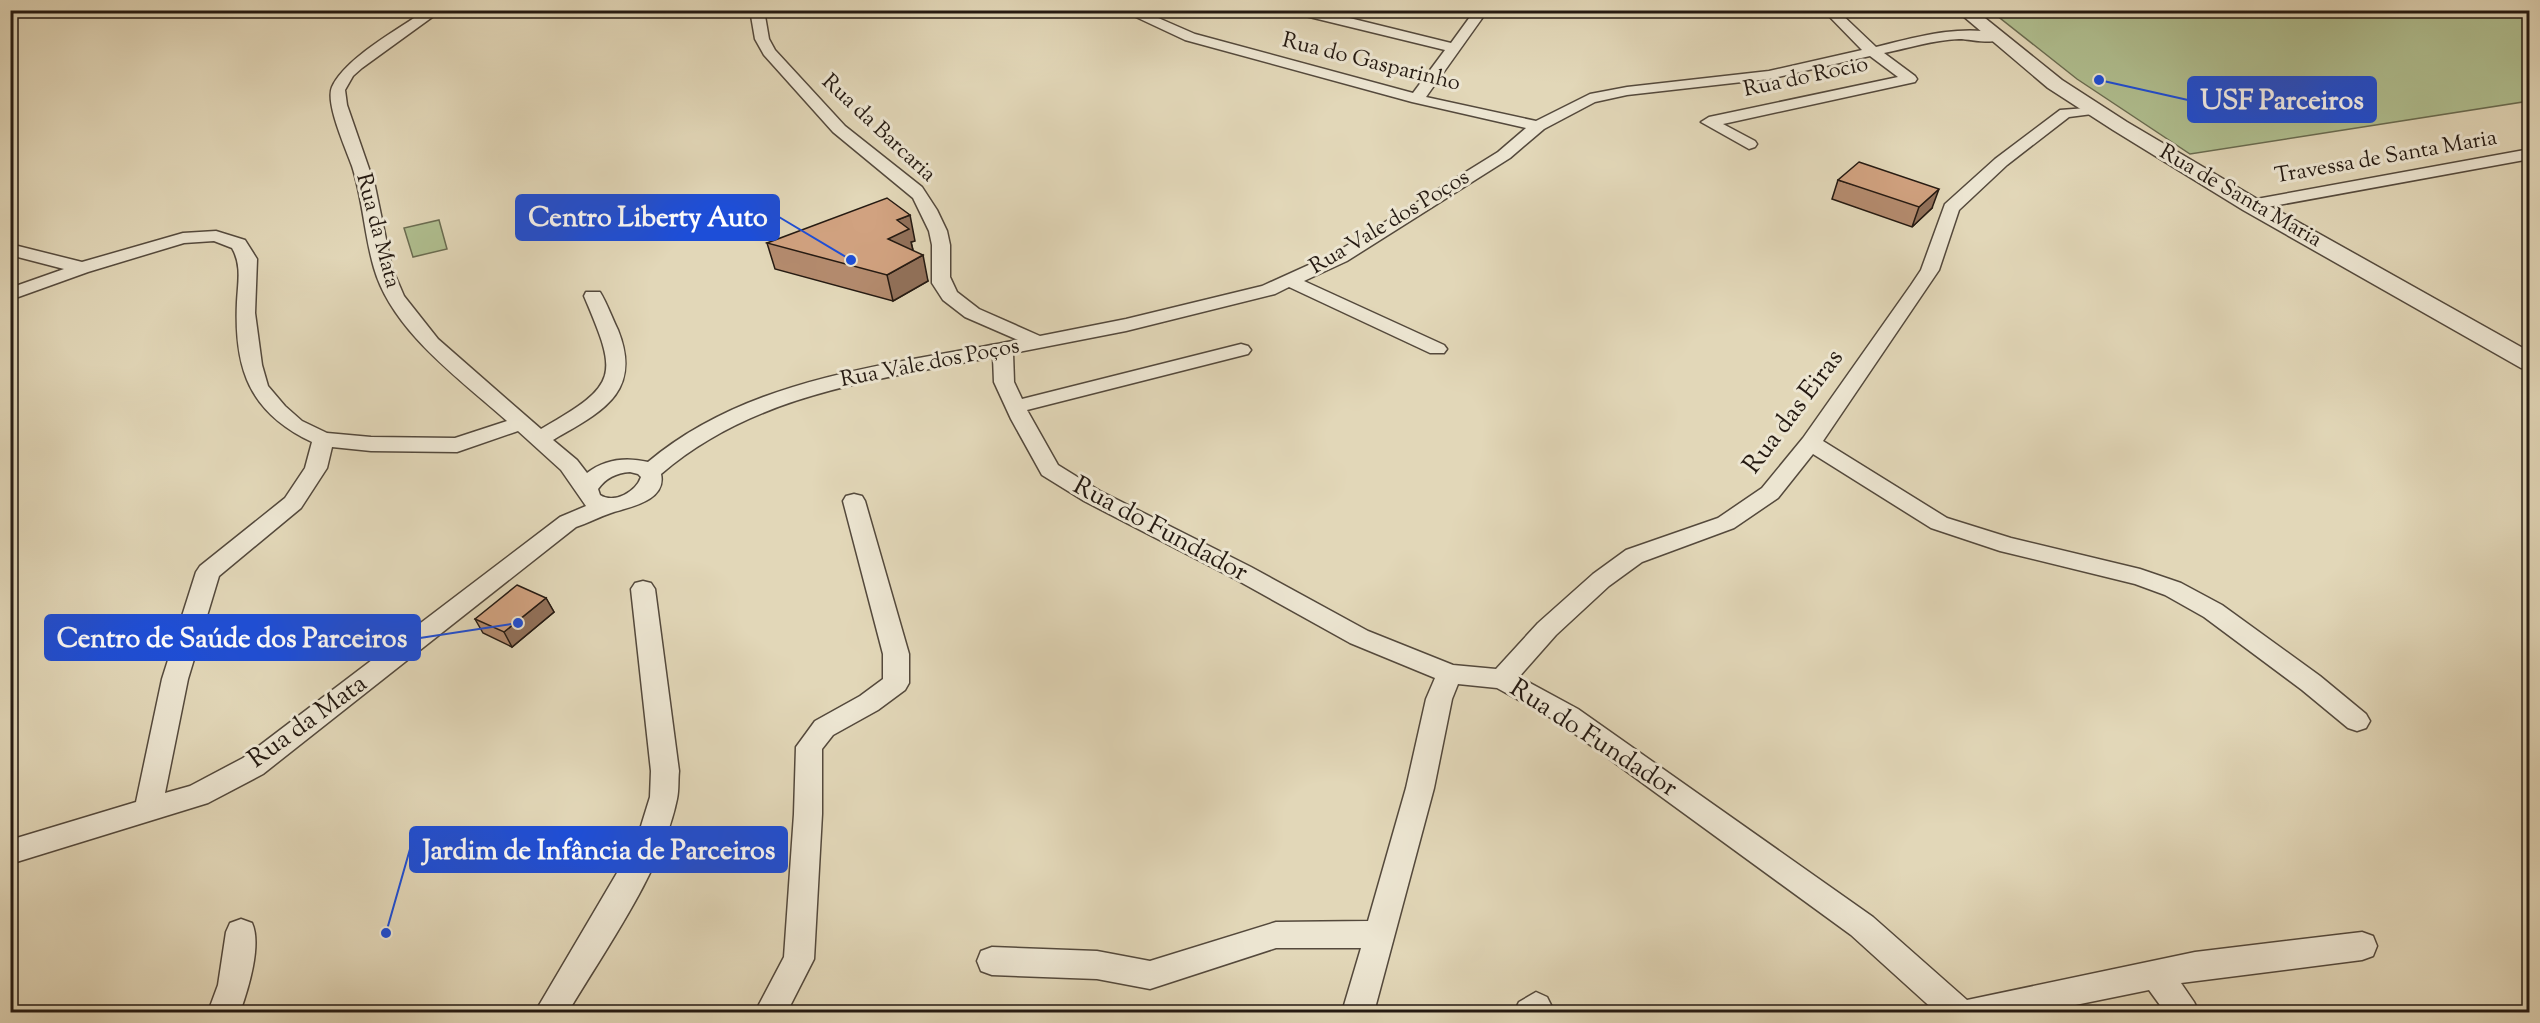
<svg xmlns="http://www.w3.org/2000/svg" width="2540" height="1023" viewBox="0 0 2540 1023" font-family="'Sorts Mill Goudy',serif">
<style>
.green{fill:#b0bf90;stroke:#6a6c51;stroke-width:1.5}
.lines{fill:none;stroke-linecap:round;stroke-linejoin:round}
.minor-casing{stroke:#54493c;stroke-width:3}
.tertiary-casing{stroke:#54493c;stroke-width:3}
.minor{fill:#ece5d1;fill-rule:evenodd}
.tertiary{fill:#ece5d1;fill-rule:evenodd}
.wall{fill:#b48b6e;stroke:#251a12;stroke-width:1.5}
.shaded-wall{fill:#92715a;stroke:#251a12;stroke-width:1.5}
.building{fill:#d1a280;stroke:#251a12;stroke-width:1.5}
.labels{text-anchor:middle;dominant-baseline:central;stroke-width:6;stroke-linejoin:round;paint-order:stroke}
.far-street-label{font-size:22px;fill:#251a12;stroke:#ece5d1}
.street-label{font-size:26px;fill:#251a12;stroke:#ece5d1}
.leader{fill:none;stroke:#1d4ed8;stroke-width:2}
.callout-dot{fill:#1d4ed8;stroke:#ece5d1;stroke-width:2}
.callout{fill:#1d4ed8;stroke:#1d4ed8;stroke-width:2}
.callout-label{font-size:27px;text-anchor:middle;font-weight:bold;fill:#fff}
</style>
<rect width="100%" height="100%" fill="#e2d7b8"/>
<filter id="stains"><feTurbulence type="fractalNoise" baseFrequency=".00333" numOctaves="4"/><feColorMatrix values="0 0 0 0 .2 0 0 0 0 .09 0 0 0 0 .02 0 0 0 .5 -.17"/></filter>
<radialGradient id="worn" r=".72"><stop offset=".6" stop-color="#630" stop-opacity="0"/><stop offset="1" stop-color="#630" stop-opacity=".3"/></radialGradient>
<g class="green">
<path d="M1991,11H2529V101L2190,154L2077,79Z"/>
<path d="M439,220L447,249L413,257L404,228Z"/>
</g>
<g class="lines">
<g class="minor-casing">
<g id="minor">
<path d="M426,10H442L362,68L353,76L345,90L347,105L375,186L392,268L404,296L438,339L541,429C620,384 618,376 584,296L586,292H600C607,303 612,318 618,330C643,393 601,412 553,440L577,460L587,473C605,459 627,457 648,462C750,376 892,365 1018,340L965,317L943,300L932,283V245L929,231L913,198L833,132L764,55L755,39L750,10H764L769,39L775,50L845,126L922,187L937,210L947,231L950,245V277L957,292L979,309L1040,336L1126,319L1262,286L1335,253L1498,152L1526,128L1412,102L1185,40L1121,10H1140L1195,34L1413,93L1445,50L1293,13L1292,10H1317L1451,43L1475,10H1488L1426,97L1536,121L1590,94L1627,87L1769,71L1862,50L1823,10H1837L1876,47C1916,37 1960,24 2002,34L2004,37C1995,46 1971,39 1959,39C1933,40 1909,48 1884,53L1915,76L1917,79L1915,82L1723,124L1755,141L1757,144L1755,147L1749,149L1701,122L1709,117L1898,77L1870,56L1769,79L1627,95L1595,102L1544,129L1510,158L1347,261L1304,281L1444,345L1447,349L1444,353H1430L1289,287L1275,294L1126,331L1013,353L1014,382L1022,399L1241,344L1248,346L1251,350L1248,354L1027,410L1058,465L1100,491L1251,567L1368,631L1453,665L1496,669L1538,623L1593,574L1626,550L1718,518L1762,488L1803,438L1911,285L1921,270L1945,204L1995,159L2060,110L2100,107L2103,110L2100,113L2069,117L2007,165L1959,210L1939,270L1823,441L1947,518L2011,538L2140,569L2181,583L2222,605L2320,676L2366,714L2370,721L2366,728L2357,731L2348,728L2302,690L2204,617L2165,595L2135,584L2000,551L1931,528L1813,454L1778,498L1734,528L1642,562L1609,586L1556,635L1519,677L1578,709L1873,917L1967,1000L2195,952L2362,932L2373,936L2377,946L2373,956L2362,960L2181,983L2194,1002L2199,1012H2165L2149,990L2041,1012H1936L1851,935L1560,723L1497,688L1458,684L1452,699L1434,788L1374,1012H1342L1361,948H1276L1150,989L1097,979L992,975L981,971L977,961L981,951L992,947L1097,951L1150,961L1276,922L1368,921L1406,788L1426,699L1435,678L1350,643L1235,579L1084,501L1042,475L1011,419L994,382L993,357C877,380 755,393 661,474C667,501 629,507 611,513C599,517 588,523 576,527L263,774L208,803L10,864V840L136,802L162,679L196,572L200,566L285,498L305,468L312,442C249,412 234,369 237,302C238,282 242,265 232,248L214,241L184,243L88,272L10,300V288L64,269L10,255V244L82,262L183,233L216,231L245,240L257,259L255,313L262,365L268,386L285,406L302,421L327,433L371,437L455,438L507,421C460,379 392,331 374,268C364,234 363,199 352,166C346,149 325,103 332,87C345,58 399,29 426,10ZM518,431L561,470L586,506L560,517L243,758L190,786L165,793L188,679L219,576L301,508L327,468L332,447L371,451L457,452ZM630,472L638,474L641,477C636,492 614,504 600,495L598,489C606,478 616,473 630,472Z"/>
<path d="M2530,149V159L2251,210L2245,209L2243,205L2245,201L2251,200Z"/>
<path d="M854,494L862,496L865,501L909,654V683L905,690L878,710L833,735L822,749V814L814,959L787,1012H755L784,957L794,814L796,747L815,721L860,696L883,679V654L843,501L846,496Z"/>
<path d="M643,581L651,583L655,589L679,771C678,780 679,790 677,799C663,869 605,950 568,1012H535L637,839L650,797L651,771L631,589L635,583Z"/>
<path d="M241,919L252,923C262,945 248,990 240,1012H208L218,985L226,932L230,923Z"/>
<path d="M1536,992L1547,997L1552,1007L1549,1012H1514L1519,1002Z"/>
</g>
</g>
<g class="tertiary-casing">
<path id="tertiary" d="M1956,10H1975L2062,80L2127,122L2259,200L2530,352V370L2521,368L2243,210L2113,130L2048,88Z"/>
</g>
<use href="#minor" class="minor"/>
<use href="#tertiary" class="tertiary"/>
</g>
<g class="wall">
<path d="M1838,180L1932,208L1912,227L1832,199Z"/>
<path d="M915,241L911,242L913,250L928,281L893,301L775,269L767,243Z"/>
<path d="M546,598L554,612L512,647L483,633L475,619Z"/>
</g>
<g class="shaded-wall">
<path d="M1939,189L1932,208L1912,227L1919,207Z"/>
<path d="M910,215L915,241L911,242L914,255L888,239L897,220Z"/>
<path d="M923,255L928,281L893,301L887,275Z"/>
<path d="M546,598L554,612L512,647L504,632Z"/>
</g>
<g class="building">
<path d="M1859,162L1939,189L1919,207L1838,180Z"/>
<path d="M887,198L910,215L897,220L909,229L888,239L923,255L887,275L767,243Z"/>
<path d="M517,585L546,598L504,632L475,619Z"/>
</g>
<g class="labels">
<g class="far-street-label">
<text transform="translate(1371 63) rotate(14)">Rua do Gasparinho</text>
<text transform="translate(1806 78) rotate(-12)">Rua do Rocio</text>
<text transform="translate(878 129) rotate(43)">Rua da Barcaria</text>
<text transform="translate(2386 158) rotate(-10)">Travessa de Santa Maria</text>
<text transform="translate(2240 197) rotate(30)">Rua de Santa Maria</text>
<text transform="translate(1390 223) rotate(-31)">Rua Vale dos Poços</text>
<text transform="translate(377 231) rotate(75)">Rua da Mata</text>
<text transform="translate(930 364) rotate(-11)">Rua Vale dos Poços</text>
</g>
<g class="street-label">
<text transform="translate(1794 412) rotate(-53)">Rua das Eiras</text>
<text transform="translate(1160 530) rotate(28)">Rua do Fundador</text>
<text transform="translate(308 722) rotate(-36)">Rua da Mata</text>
<text transform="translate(1593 739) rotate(33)">Rua do Fundador</text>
</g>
</g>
<path class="leader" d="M2099 80L2188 100M851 260L779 217M518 623L420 638M386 933L410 849"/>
<g class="callout-dot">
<circle cx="2099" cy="80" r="6"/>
<circle cx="851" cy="260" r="6"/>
<circle cx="518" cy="623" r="6"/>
<circle cx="386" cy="933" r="6"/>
</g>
<g class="callout">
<rect x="2188" y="77" width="188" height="45" rx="6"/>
<rect x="516" y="195" width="263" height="45" rx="6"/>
<rect x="45" y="615" width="375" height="45" rx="6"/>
<rect x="410" y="827" width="377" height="45" rx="6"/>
</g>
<g class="callout-label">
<text x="2282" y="109">USF Parceiros</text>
<text x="648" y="226">Centro Liberty Auto</text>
<text x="232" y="647">Centro de Saúde dos Parceiros</text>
<text x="599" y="859">Jardim de Infância de Parceiros</text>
</g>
<rect width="2540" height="1023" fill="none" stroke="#e2d7b8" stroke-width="36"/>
<rect x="12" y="12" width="2516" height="999" fill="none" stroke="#251a12" stroke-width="3"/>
<rect x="18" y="18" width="2504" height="987" fill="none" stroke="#251a12" stroke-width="1.5"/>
<rect width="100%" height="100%" filter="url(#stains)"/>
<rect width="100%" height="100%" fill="url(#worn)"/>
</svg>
